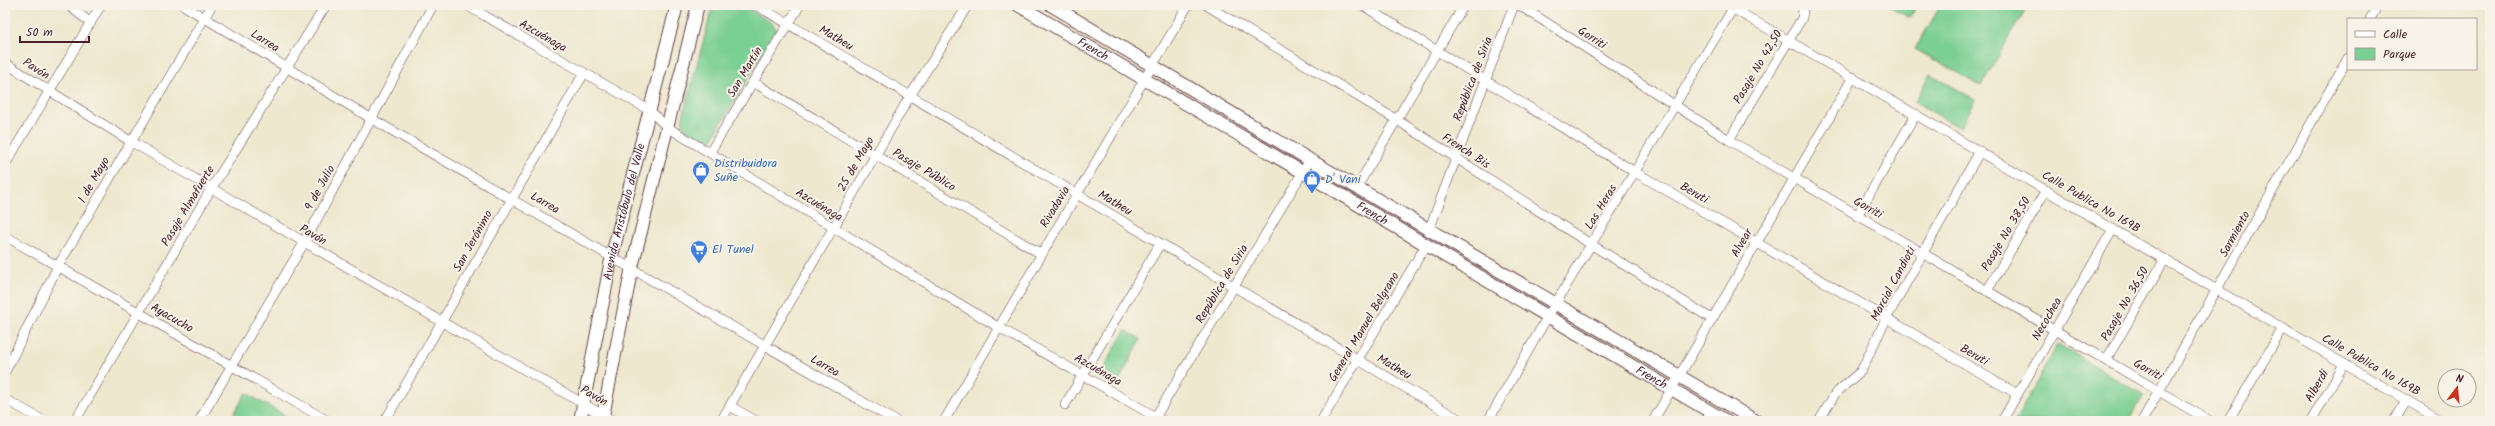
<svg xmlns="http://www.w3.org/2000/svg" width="2495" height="426" viewBox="0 0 2495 426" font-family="Kalam,sans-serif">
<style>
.green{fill:#7acf92;stroke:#62775e}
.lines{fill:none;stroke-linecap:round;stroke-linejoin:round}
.street-casing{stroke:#633d44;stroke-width:10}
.secondary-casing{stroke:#633d44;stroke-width:14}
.street{stroke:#fff;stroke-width:9}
.secondary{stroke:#fff;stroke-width:12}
.labels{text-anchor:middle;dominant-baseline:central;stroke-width:4;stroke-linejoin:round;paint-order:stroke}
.street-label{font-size:12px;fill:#4a1f2b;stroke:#f7f3e8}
.shop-label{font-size:12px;fill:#366cbe;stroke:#f7f3e8;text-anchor:start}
</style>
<rect width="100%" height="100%" fill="#f7f3e8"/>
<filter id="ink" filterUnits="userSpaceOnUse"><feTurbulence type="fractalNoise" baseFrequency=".025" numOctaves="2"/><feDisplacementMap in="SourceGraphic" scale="8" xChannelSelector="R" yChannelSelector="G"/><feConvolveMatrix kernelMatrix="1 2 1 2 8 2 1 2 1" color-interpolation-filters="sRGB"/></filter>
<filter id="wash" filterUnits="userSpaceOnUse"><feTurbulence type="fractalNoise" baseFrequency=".012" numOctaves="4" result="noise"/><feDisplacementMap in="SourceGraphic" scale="16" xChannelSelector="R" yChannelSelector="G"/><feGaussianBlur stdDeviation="0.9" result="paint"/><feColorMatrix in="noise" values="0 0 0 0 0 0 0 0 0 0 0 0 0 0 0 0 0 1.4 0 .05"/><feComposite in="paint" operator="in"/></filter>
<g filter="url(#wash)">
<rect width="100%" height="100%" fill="#eee8cf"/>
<g class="green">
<path d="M713,5H742L772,23L777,30L711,141L704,140L684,128L682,120Z"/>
<path d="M1887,5H1917L1910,18Z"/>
<path d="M1941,5H2028L1981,86L1915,49Z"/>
<path d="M1930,74L1976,100L1960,128L1915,102Z"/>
<path d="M1125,330L1141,339L1119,381L1102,371Z"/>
<path d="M2058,344L2144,395L2129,421H2015Z"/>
<path d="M246,393L294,421H230Z"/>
</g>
</g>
<g filter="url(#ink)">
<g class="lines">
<g class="street-casing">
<g id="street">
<path d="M68,5L91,23"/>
<path d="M183,5L372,119L896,421"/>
<path d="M466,5L649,110L667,127L998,327L1163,421"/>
<path d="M756,5L1462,421"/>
<path d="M1206,5L1397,120L1592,245L1712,319"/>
<path d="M1362,5L1635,172L2017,394"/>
<path d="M1519,5L1729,140L2210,421"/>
<path d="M1727,5L2442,421"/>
<path d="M2370,19L2378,5"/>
<path d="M5,63L130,141L613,421"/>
<path d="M753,82L1041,254"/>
<path d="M1729,140L1802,18L1803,10L1801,5"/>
<path d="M710,152L800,5"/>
<path d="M5,165L101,5"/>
<path d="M1357,187L1464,5"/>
<path d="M1857,216L1916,114"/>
<path d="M1429,230L1514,5"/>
<path d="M5,236L328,421"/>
<path d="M1987,291L2046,190"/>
<path d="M2106,360L2165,259"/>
<path d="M5,372L58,266L212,5"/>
<path d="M5,399L44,421"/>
<path d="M1065,405L1160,244"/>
<path d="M730,406L756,421"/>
<path d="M75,421L211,189L326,5"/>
<path d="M199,421L304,243L433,5"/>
<path d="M385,421L584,73"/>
<path d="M721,421L910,96L968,5"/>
<path d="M944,421L1188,5"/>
<path d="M1153,421L1310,160"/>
<path d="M1321,421L1426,245"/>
<path d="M1488,421L1548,316L1735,5"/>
<path d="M1653,421L1853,77"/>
<path d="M1819,421L1835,394L1861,371L1886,319L1980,151"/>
<path d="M2002,421L2113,229"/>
<path d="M2142,421L2348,58"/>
<path d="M2228,421L2283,328"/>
<path d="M2311,421L2344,364"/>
<path d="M2394,421L2406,400"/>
</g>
</g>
<g class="secondary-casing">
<g id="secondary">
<path id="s1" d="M1018,5L1726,421"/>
<path d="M1051,5L1310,160L1756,421"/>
<path id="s2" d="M580,421L612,255L677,5"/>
<path d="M602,421L632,267L698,5"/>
</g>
</g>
<use href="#street" class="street"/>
<use href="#secondary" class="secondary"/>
</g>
</g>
<defs>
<g id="shop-pin" transform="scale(0.9)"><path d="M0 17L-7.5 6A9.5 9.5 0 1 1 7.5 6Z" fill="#3f7fe0" stroke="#f7f3e8"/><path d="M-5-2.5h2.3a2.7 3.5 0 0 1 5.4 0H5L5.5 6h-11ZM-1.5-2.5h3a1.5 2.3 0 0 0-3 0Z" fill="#fff"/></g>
<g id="supermarket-pin" transform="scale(0.9)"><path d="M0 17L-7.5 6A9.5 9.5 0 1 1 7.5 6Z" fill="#3f7fe0" stroke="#f7f3e8"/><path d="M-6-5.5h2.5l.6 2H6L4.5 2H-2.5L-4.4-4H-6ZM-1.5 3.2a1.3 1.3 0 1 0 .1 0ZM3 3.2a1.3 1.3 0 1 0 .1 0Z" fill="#fff"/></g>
</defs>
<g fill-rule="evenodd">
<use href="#shop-pin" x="701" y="170"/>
<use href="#shop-pin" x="1312" y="179"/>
<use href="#supermarket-pin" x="699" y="249"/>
</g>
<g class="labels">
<g class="street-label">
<text transform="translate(543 36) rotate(30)">Azcuénaga</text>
<text transform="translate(836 38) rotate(31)">Matheu</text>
<text transform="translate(1592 38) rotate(33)">Gorriti</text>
<text transform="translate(265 41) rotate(32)">Larrea</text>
<text stroke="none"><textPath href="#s1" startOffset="87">French</textPath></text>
<text transform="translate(1758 67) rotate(-59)">Pasaje No 42,50</text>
<text transform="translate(36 69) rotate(33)">Pavón</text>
<text transform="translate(745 72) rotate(-59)">San Martín</text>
<text transform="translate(1473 79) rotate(-69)">República de Siria</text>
<text transform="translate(1466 151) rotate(33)">French Bis</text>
<text transform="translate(856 164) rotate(-60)">25 de Mayo</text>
<text transform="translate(924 170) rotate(31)">Pasaje Público</text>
<text transform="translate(94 180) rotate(-60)">1 de Mayo</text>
<text transform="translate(320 188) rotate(-61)">9 de Julio</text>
<text transform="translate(1694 193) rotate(30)">Beruti</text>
<text transform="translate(2091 202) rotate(30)">Calle Publica No 169B</text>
<text transform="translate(545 203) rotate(30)">Larrea</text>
<text transform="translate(1115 203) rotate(31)">Matheu</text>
<text transform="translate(819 205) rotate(31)">Azcuénaga</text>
<text transform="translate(188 206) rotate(-59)">Pasaje Almafuerte</text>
<text transform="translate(1055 207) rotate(-59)">Rivadavia</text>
<text transform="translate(1601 207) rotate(-59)">Las Heras</text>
<text transform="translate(1868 208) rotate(30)">Gorriti</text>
<text stroke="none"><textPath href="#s2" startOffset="214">Avenida Aristóbulo del Valle</textPath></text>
<text stroke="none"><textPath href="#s1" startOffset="411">French</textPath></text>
<text transform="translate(2006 234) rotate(-59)">Pasaje No 38,50</text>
<text transform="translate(2235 234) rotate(-61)">Sarmiento</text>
<text transform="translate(313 235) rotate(30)">Pavón</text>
<text transform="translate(473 241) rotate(-61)">San Jerónimo</text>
<text transform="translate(1742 243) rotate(-60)">Alvear</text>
<text transform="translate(1222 284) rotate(-59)">República de Siria</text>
<text transform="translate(1893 284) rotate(-62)">Marcial Candioti</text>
<text transform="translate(2125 304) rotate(-60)">Pasaje No 36,50</text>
<text transform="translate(172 318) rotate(30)">Ayacucho</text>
<text transform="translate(2047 319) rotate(-60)">Necochea</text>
<text transform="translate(1364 327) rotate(-59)">General Manuel Belgrano</text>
<text transform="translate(1974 355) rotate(30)">Beruti</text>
<text transform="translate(2371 365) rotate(30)">Calle Publica No 169B</text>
<text transform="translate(825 366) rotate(30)">Larrea</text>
<text transform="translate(1394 367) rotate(31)">Matheu</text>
<text transform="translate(1098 370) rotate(30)">Azcuénaga</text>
<text transform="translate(2148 370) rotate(30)">Gorriti</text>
<text stroke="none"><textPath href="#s1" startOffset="735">French</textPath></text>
<text transform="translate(2317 386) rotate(-60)">Alberdi</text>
<text transform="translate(594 396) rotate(30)">Pavón</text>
</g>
<g class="shop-label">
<text x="714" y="163">Distribuidora<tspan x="714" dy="14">Suñe</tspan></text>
<text x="1325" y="179">D' Vani</text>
<text x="712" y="249">El Tunel</text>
</g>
</g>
<rect width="2495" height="426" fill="none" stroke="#f7f3e8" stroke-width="20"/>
<rect x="2347" y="18" width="130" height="52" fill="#f7f3e8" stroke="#b29e9c"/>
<rect x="2355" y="31" width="20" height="6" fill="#ffffff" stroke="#b29e9c"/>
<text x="2383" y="38" font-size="12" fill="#4a1f2b">Calle</text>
<rect x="2355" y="48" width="20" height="12" fill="#7acf92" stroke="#b29e9c"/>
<text x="2383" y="58" font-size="12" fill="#4a1f2b">Parque</text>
<g transform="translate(2457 388) rotate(16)"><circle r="19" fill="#f7f3e8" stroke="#b29e9c"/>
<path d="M0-3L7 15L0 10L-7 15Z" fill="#c8321e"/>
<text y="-6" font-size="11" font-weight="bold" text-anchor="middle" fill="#4a1f2b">N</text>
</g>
<path d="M20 36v6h69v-6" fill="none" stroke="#4a1f2b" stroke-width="2"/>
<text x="26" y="36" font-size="12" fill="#4a1f2b" stroke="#f7f3e8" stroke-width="3" paint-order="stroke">50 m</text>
</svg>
